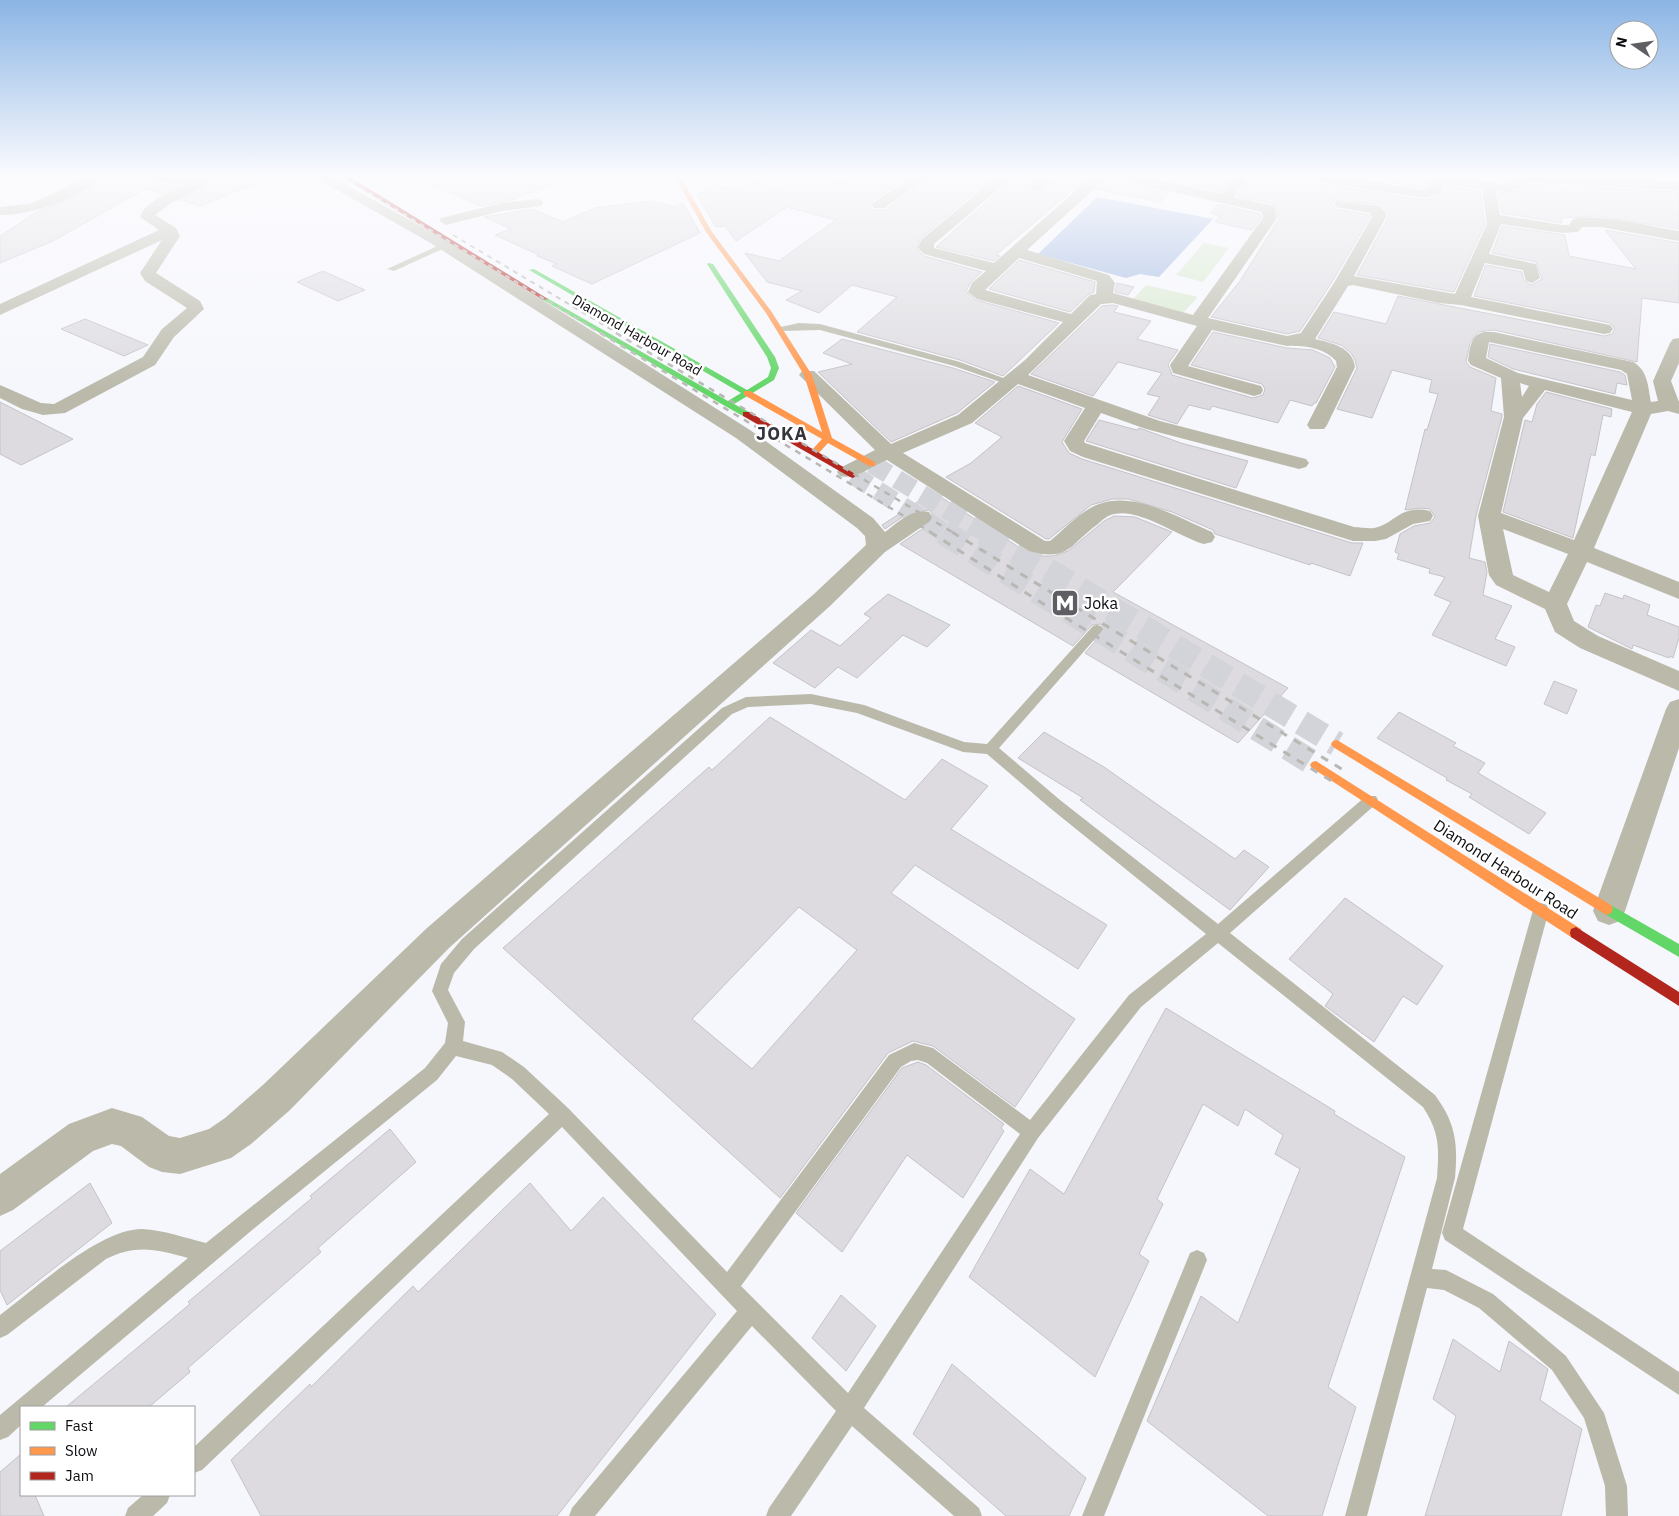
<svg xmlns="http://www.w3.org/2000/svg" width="1679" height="1516" viewBox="0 0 1679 1516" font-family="'IBM Plex Sans',sans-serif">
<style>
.green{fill:#d8e9cf}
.water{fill:#a0b7e0}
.building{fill:#dddbdf;stroke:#c4c3c7;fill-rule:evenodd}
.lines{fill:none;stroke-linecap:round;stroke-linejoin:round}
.highway-tunnel-far1{stroke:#d3d4d9;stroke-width:19;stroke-dasharray:19 10;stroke-linecap:butt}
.highway-tunnel{stroke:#d3d4d9;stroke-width:25;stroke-dasharray:25 12;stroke-linecap:butt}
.lane{fill:#bab9aa;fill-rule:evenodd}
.street{fill:#bab9aa;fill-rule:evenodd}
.fast{fill:#63d668;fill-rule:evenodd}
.slow{fill:#ff974d;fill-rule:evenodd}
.jam{fill:#b3261e;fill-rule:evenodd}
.rail-far2{stroke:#b8b7b4;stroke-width:2;stroke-dasharray:5 5;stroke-linecap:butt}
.rail-far1{stroke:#b8b7b4;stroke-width:2.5;stroke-dasharray:6 6;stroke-linecap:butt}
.rail{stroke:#b8b7b4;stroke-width:3;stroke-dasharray:8 8;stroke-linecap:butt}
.labels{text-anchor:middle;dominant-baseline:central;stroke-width:5;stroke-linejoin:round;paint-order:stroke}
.far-street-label{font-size:14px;fill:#0c0c10;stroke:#fff}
.poi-label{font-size:16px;fill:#0c0c10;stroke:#fff;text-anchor:start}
.street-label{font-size:16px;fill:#0c0c10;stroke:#fff}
.far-district-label{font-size:18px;font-weight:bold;letter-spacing:1px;fill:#35353e;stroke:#fff}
</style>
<rect width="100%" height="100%" fill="#f6f7fc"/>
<g class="green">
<path d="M1204,243L1229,248L1203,282L1176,275Z"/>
<path d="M1146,285L1198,297L1182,314L1133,299Z"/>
</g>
<path class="water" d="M1097,197L1213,219L1159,277L1140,274L1126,278L1038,254Z"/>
<g class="building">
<path d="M105,177H143L152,183L180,186L162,194L145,189L53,241L0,263V236L37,212L84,194Z"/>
<path d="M203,177H270V178L200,206L181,200L208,188L211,182Z"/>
<path d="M413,177H566V179L511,200L481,206Z"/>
<path d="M792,177L806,178L814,184L823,179L846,181L850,177H909L873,200L870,206L874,210H885L932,177H989L990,180L920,239L917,249L924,256L982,272L971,282L966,291L976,300L1059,323L1003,376L960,360L857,332L897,297L852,285L819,313L786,300L802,291L767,282L745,253L779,261L836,220L787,207L736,241L725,226L716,227L697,195L713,185L739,191L753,182L784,189Z"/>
<path d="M1008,177H1037L1028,187L1032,192L1043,191L1058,177H1088L996,255L1000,256L994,261L936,247L1009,182Z"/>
<path d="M1109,177H1116L1125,183L1169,193L1160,202L1096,189Z"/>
<path d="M1194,177H1231L1221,192L1194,186Z"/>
<path d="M1249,177H1304L1313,183L1425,200L1440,196L1444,186L1480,191L1485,224L1454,292L1357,275L1388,218V213L1379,204L1334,200L1332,205L1336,209L1369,215L1370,217L1332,282L1300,331L1287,334L1211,317L1240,281L1279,219L1274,204L1237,196Z"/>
<path d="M1390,177H1429L1427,187L1424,188L1389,182Z"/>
<path d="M1524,184L1679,192V229L1596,216L1561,218L1562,223L1502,213L1498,193L1520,190Z"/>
<path d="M652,201L675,207L683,203L700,233L592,284L552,266L557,264L537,256L539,255L495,235L511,229L484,217L532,209L563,222L595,208Z"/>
<path d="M1218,204L1260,214L1261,218L1252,230L1215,222L1220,216L1211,213Z"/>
<path d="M1502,226L1565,235L1569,256L1636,269L1605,230L1679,243V303L1642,298L1637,362L1494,330L1478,332L1470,343L1466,362L1470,367L1496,378L1491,411L1502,414V417L1476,516L1469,558L1485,562L1487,572L1483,595L1512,606L1495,639L1515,647L1506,666L1432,635L1451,602L1434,595L1445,577L1429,573L1430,569L1397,559L1399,554L1395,552L1400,534L1414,526L1430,523L1435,517L1430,509L1420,508L1405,510L1425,429L1427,430L1438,394L1429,392L1432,380L1392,370L1372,418L1337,409L1357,368L1355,360L1351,353L1341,345L1318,338L1334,312L1386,324L1398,296L1604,336L1612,334L1615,329L1610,323L1474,296L1486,265L1522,272L1524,281L1531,285L1542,279L1536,262L1492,253Z"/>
<path d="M1019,260L1095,282L1094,292L1089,294L1070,312L989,289Z"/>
<path d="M323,271L365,290L338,301L297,282Z"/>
<path d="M1117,283L1134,287L1128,295L1115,292Z"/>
<path d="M1113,305L1118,306L1114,312L1151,321L1137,339L1178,350L1168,364L1172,375L1253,398L1263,395L1265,389L1262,384L1191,365L1213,332L1287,348L1313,350L1330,358L1335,367L1316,403H1314L1312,406L1290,400L1278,423L1212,406L1210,410L1189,405L1177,424L1148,415L1160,397L1147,394L1162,373L1118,362L1093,396L1031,374L1102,306Z"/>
<path d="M85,319L148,345L124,356L61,329Z"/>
<path d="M842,339L953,368L995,382L957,413L891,442L818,372L852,364L823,353Z"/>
<path d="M1490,344L1620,372L1625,375L1627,385L1617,383L1615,394L1513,369L1488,357Z"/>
<path d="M1018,386L1082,409L1062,442L1069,453L1082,459L1352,543H1363L1350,576L1311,563L1310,565L1215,534L1213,530L1172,512L1128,499H1112L1091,505L1049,539H1046L946,477L971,463L1002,437L975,423Z"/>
<path d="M1546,392L1612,409L1611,417L1603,415L1595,456L1591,454L1573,538L1503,512L1525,420L1532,422L1537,404Z"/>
<path d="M0,402L73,439L21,465L0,454Z"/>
<path d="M1099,420L1137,430L1139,428L1181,443L1248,461L1236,488L1086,441Z"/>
<path d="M933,492L1028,553L1042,556H1053L1068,551L1104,521L1114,516L1135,517L1172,532L1113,592L1288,688L1238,743L1085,653L1105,630L1101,624L1092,625L1073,646L900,544L931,523L934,516L929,510L910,512L885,529L882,525Z"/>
<path d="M1605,593L1623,599L1624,595L1650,605L1647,615L1679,627V638L1673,658L1670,656L1669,658L1633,645L1632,649L1588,627L1596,605L1600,606Z"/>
<path d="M888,594L950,625L927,647L903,635L857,678L838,667L815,688L773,663L811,630L840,646L871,618L864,614Z"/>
<path d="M1554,681L1577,690L1567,714L1544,704Z"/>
<path d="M1399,712L1456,743L1453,746L1485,763L1478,773L1546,813L1529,834L1469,797L1472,794L1446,780L1447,778L1377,738Z"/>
<path d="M770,717L905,800L942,759L988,786L951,829L1107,925L1078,969L915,865L891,893L1075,1019L1015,1107L933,1046L913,1041L888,1053L780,1198L503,948L709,767L712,770ZM799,907L857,950L752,1069L692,1019Z"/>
<path d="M1044,732L1104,767L1235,859L1244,850L1269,867L1230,910L1080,800L1083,798L1018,758Z"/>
<path d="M1345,898L1443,966L1417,1005L1403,996L1374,1042L1325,1006L1333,994L1289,959Z"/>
<path d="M1166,1008L1335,1111L1334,1114L1405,1157L1328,1387L1356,1407L1322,1516H1268L1147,1421L1201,1296L1238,1323L1300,1169L1275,1154L1283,1135L1245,1109L1238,1126L1203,1104L1157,1199L1163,1204L1139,1254L1149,1261L1095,1377L969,1277L1030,1169L1064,1194Z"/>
<path d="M918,1062L926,1065L1004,1124L1001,1128L1004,1131L963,1198L907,1155L842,1252L796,1213L902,1068Z"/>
<path d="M390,1129L416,1162L318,1248L321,1252L188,1368L190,1372L149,1407H66L190,1304L188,1302L312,1198L310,1196Z"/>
<path d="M90,1183L112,1223L7,1305L0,1290V1251Z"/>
<path d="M530,1183L571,1231L603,1197L716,1314L557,1516H261L231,1460L310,1384L311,1387L413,1286L418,1292Z"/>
<path d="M841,1295L876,1326L846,1371L812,1338Z"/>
<path d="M1453,1339L1500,1372L1509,1341L1548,1369L1540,1400L1582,1429L1561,1516H1425L1456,1416L1433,1399Z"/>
<path d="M952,1364L1086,1478L1069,1516H1006L913,1434Z"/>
<path d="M21,1454V1495H35L44,1516H0V1472Z"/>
</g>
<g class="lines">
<g class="highway-tunnel-far1">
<path d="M872,464L986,533"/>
<path d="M853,475L945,533"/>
</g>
<g class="highway-tunnel">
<path d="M943,532L1316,765"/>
<path d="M984,532L1337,744"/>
</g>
<g class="lane">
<path d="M442,244L449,246L394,271L387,269Z"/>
<path d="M799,323L820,324L960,362L1014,382L1006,384L954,366L820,330L780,331L776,328Z"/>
<path d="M1097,625L1101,626L1103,629L1101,632L999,748L1060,800L1218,924L1366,796H1376L1378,800L1376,804L1230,933L1435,1095C1456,1124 1458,1143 1455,1178L1432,1269L1446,1270L1493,1294L1566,1356L1604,1413L1627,1486L1628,1516H1606L1605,1486L1584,1418L1552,1370L1479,1308L1444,1290L1427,1288L1367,1516H1345L1437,1178C1439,1148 1440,1133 1423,1107L1218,943L1141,1007L1038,1138L864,1408L979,1508L982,1516H954L852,1426L791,1516H766L769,1508L836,1411L752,1326L595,1516H569L572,1508L737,1311L562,1127L202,1470L194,1473V1447L549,1114L512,1079L492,1065L456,1056L437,1080L257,1226L42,1407H21V1425L8,1437L0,1440V1415L188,1258C157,1249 135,1244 106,1259L7,1335L0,1338V1315C35,1289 99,1229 142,1229C164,1230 185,1238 206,1243L425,1068L445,1043L448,1023L432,991L441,964L462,939L722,708L746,697L811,694L864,705L964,742L987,744L1093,626ZM811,704L857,713L963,752L987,754L1050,808L1206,934L1129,995L1030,1120L933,1048L914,1043L889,1055L727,1272L568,1108L524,1067L502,1052L463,1041L465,1022L448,990L454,973L474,949L732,714L748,707ZM918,1060L927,1063L1020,1134L848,1393L741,1286L901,1067L911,1061Z"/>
<path d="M1541,903L1547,905L1549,910L1463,1229L1679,1372V1395L1445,1240L1442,1233L1533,910L1535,905Z"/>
<path d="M1197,1250L1204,1253L1207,1260L1104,1516H1082L1190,1253Z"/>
<path d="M143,1495H170L167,1503L153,1516H125L128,1508Z"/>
</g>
<g class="street">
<path d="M86,177H103C85,198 27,216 0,215V207L33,203Z"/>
<path d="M145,177H189L207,180L209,183L206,187L173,202L155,215L176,228L180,236L156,273L200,301L204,309L174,337L155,365L65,413L43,415L22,409L0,398V385L41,403L54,404L143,357L162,329L187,308L145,281L140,273L162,240L0,315V304L159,230L140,217C146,200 171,192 187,185L152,181Z"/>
<path d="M314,177H332L439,236L644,363L750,430L873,518L885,532C898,523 912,508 929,512L932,517L929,522L885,552L830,606L449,948L290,1110L251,1144L231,1158L180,1174L162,1172L149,1167L121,1146L112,1144L93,1151L13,1210L0,1216V1174L69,1124L112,1108L142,1117L169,1136L180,1138L209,1129L225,1118L264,1084L427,928L814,594L866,545L865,536L857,528L736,438L429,242Z"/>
<path d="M823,177L815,182L808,178L809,177Z"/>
<path d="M913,177H930L884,208H874L872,205L874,202Z"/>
<path d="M991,177H1005L1008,181L934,244V248L994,263L1091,177H1107L1027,250L1109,275L1115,283L1113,293L1193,315L1263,218L1262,212L1125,181L1118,177H1145L1222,194L1233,177H1247L1234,197L1274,206L1277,218L1208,318L1287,336L1301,333L1334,283L1372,217L1370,213L1336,207L1334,204L1336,201L1374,205L1379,206L1386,213V217L1354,276L1455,294L1487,224L1482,189L1443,184L1440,194L1425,198L1313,181L1306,177H1349L1424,190L1429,188L1431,177H1457L1504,184L1510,182L1513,177H1589L1679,182V190L1523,182L1520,188L1505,192L1496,191L1500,215L1562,225H1569L1573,219C1598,213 1652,227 1679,231V241L1601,227H1582L1578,232L1562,233L1501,224L1489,254L1536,264L1540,278L1532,283L1526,281L1523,270L1485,263L1471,297L1610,325L1613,329L1610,333L1604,334L1461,305L1439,303L1353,285L1348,286L1315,339C1331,343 1353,347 1355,367L1327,425L1324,429H1310L1307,425L1337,367L1336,361C1325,348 1303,345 1287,346L1212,330L1188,366L1261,386L1263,390L1261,394L1254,396L1173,373L1170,365L1197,326L1113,303L1101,304L1028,375L1160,421L1306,459L1309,463L1306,467L1299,469L1146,429L1101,413L1084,441L1085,443L1354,527C1361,527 1368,529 1374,528C1395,524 1400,504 1430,511L1433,516L1430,521L1413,524L1386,539L1375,541H1353L1083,457L1070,451L1064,441L1085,408L1018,384L972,423L903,453L1045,541H1050C1065,529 1080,511 1099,504C1135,491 1179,518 1212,532L1215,537L1212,542L1204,544C1179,537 1140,508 1114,514C1108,515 1102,520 1098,524C1069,545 1069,562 1029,551L887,460C872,466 856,480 840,476L837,472L840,468L875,450L799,375L802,371H814L891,444L958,415L1025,360L1063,322L977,299L968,292L972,283L986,271L924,254L918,248L921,240L993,180ZM1019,258L1097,281L1096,294L1090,295L1071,314L985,290Z"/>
<path d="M1040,177H1056L1042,190H1032L1030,187Z"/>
<path d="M536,199L541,200L543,203L541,206L502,211L446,225L439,221L441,218L502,203Z"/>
<path d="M1484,332H1494L1633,362C1648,370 1648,387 1651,402L1658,401L1653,381L1670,343L1673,339L1679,338V363L1671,381L1679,402V414L1668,411L1651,414L1594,548L1679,582V599L1587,562L1567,604L1574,621L1598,636L1679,671V691L1580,648L1555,632L1545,609L1496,585L1489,575L1478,516L1504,417L1501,378L1471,365L1468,361C1470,349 1470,335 1484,332ZM1489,342L1621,370L1627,374L1632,400L1518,373L1486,358ZM1520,383L1529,386L1522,397ZM1545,390L1632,412L1574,540L1501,513L1523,418ZM1503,529L1568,554L1549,592L1513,575Z"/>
<path d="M1679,699V748L1625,911L1620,921L1609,925L1598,921L1593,911L1666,709L1670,702Z"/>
</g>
<g class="fast">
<path d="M708,263L713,264L775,357L779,368L774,380L734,404L749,412V416H743L725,406L543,300V298H547L728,401L741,393L529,270L534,269L747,390L768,377L771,368L767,357L707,264Z"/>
<path d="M1607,903L1679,944V957L1603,913L1601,909L1603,905Z"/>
</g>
<g class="slow">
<path d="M675,177H681L712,232L771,311L812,375L832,438L875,462V466H869L828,443L817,455H811V451L822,439L744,395V391H750L822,432L804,375L766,313L706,232Z"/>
<path d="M1337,740L1611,905L1613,909L1611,913L1607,915L1603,913L1333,747L1331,744L1333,741Z"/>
<path d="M1316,761L1581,929L1582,933L1581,937L1576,939L1571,937L1312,768L1310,765L1312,762Z"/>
</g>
<g class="jam">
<path d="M342,177H350L548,299L543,300Z"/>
<path d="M743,412H749L857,475L853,478L850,477L743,416Z"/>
<path d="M1576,927L1679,992V1006L1571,937L1570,933L1571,929Z"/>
</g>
<g class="rail-far2">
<path d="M343,177L602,334"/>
<path d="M453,235L619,334"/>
</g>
<g class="rail-far1">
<path d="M600,333L932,533"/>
<path d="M616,333L954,533"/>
</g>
<g class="rail">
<path d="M930,532L1045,605L1338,785"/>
<path d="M952,532L1345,771"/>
</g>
</g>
<linearGradient id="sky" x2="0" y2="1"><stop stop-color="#8bb5e5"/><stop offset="0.45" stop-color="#fbfbfe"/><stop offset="1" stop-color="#fbfbfe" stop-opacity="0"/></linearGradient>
<rect width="1679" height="390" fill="url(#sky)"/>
<defs>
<g id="metro-square" transform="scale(1.4375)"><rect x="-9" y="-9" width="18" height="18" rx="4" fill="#5e5e63" stroke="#fff"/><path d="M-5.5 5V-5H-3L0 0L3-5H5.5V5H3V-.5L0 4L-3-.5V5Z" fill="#fff"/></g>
</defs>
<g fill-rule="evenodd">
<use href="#metro-square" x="1065" y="603"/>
</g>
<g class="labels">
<g class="far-street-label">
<text transform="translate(637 335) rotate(30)">Diamond Harbour Road</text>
</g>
<g class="poi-label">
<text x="1084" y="603">Joka</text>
</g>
<g class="street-label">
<text transform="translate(1506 869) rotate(33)">Diamond Harbour Road</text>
</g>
<g class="far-district-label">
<text x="782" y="433">JOKA</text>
</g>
</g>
<rect x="20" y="1406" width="175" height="90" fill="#ffffff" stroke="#9e9e9f"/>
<rect x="30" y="1422" width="25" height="8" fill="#63d668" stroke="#9e9e9f"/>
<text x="65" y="1431" font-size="15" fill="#0c0c10">Fast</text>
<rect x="30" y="1447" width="25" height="8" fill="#ff974d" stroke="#9e9e9f"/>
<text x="65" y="1456" font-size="15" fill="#0c0c10">Slow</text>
<rect x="30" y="1472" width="25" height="8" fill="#b3261e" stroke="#9e9e9f"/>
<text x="65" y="1481" font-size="15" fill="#0c0c10">Jam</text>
<g transform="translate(1634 45) rotate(283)"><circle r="24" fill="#ffffff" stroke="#9e9e9f"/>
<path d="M0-4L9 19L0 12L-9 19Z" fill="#5e5e63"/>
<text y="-8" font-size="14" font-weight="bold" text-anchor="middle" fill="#0c0c10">N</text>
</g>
</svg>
